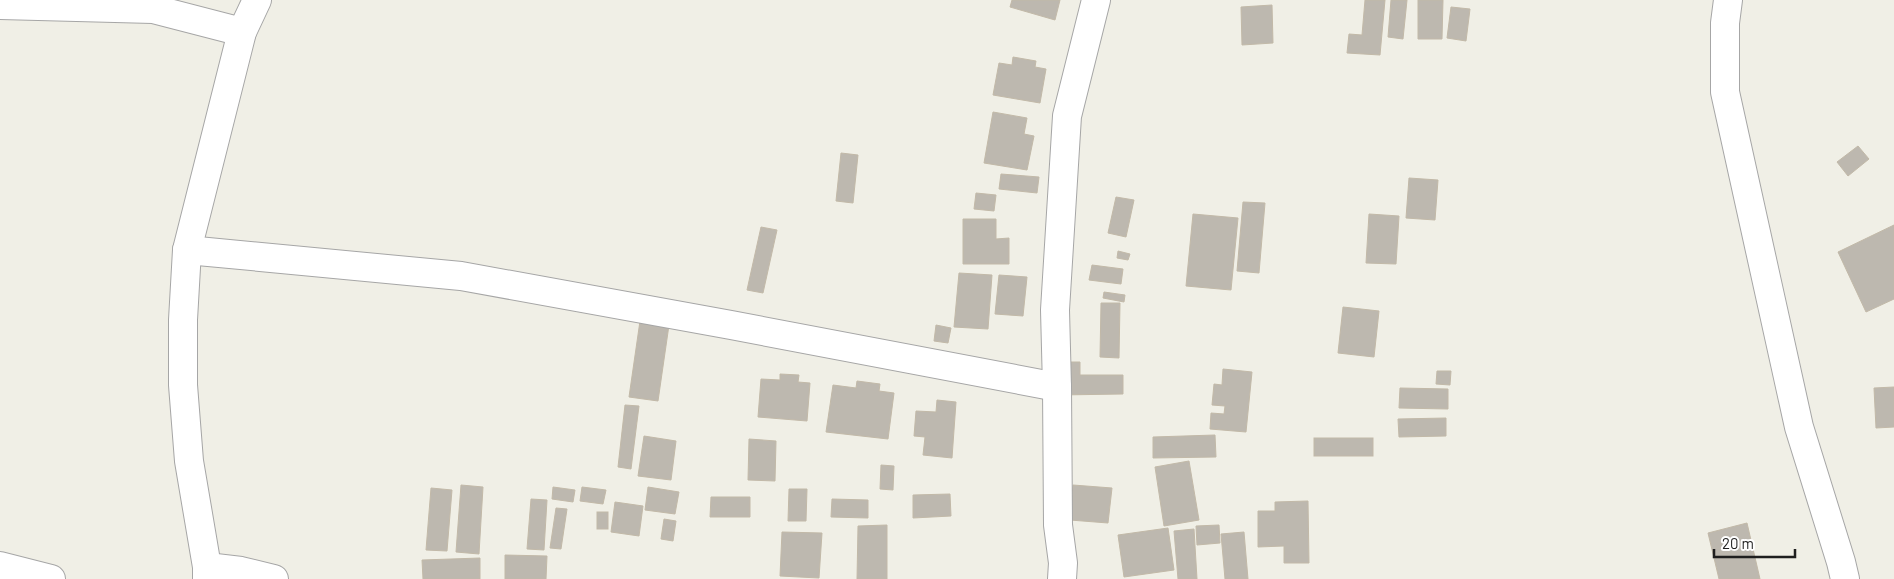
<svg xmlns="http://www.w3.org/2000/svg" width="1894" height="579" viewBox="0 0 1894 579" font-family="Barlow,sans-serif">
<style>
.building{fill:#bdb8af;stroke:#c2b9a8}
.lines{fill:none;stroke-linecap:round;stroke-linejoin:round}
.minor-casing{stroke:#a6a6a6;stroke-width:30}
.minor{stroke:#fff;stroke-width:28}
</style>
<rect width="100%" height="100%" fill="#f0efe6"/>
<g class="building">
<path d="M1012,0H1060L1055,20L1010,7Z"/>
<path d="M1365,0H1385L1380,55L1347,53L1349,34L1362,35Z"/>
<path d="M1391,0H1407L1403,39L1388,37Z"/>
<path d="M1418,0H1443L1442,39H1418Z"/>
<path d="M1272,5L1273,43L1242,45L1241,7Z"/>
<path d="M1451,7L1470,9L1466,41L1447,38Z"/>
<path d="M1013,57L1036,61L1035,67L1046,69L1040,103L993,95L999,63L1012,65Z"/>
<path d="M993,112L1027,118L1024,134L1034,136L1027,170L984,163Z"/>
<path d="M1858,146L1869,159L1848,176L1837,162Z"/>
<path d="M841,153L858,155L853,203L836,201Z"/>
<path d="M1001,174L1039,177L1037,193L999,189Z"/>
<path d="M1409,178L1438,180L1435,220L1406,218Z"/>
<path d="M976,193L996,195L994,211L974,209Z"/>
<path d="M1116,197L1134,200L1126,237L1108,233Z"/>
<path d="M1243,202L1265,203L1259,273L1237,271Z"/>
<path d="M1193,214L1238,218L1231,290L1186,286Z"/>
<path d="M1369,214L1399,216L1396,264L1366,263Z"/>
<path d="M963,219H996V239L1009,238V264H963Z"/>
<path d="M1894,225V299L1866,312L1838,252Z"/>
<path d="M761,227L777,230L763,293L747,290Z"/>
<path d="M1118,251L1130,254L1128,260L1117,258Z"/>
<path d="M1092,265L1123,269L1121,284L1089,280Z"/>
<path d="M959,273L992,275L988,329L954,327Z"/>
<path d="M999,275L1027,277L1023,316L995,314Z"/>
<path d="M1104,292L1125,295L1124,302L1103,298Z"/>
<path d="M1101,303H1120L1119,358L1100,357Z"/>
<path d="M1343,307L1379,311L1374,357L1338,353Z"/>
<path d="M640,321L669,325L658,401L629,397Z"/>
<path d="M936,325L951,328L948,343L934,341Z"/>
<path d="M1058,362H1080V375H1123V394L1058,395Z"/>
<path d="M1223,369L1252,372L1246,432L1210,429L1211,413L1224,414L1225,406L1212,405L1214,384L1222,385Z"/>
<path d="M1437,371H1451L1450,385L1436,384Z"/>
<path d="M780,374L799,375L798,382L810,383L807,421L758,417L761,379L780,380Z"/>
<path d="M857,381L880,384L879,391L894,393L888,439L826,432L833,385L856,388Z"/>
<path d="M1894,387V427L1876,428L1874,388Z"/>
<path d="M1400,388L1448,389V409L1399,408Z"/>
<path d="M937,400L956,402L952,458L923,455L925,437L914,436L916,411L936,412Z"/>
<path d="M625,405L639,406L631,469L618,467Z"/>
<path d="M1446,418V436L1399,437L1398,419Z"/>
<path d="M1215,435L1216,457L1153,458V437Z"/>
<path d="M644,436L676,441L671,480L638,476Z"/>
<rect x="1314" y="438" width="59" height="18"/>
<path d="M749,439L776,441L775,481L748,480Z"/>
<path d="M1189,461L1199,520L1164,526L1155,467Z"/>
<path d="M881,465L894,466L893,490L880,489Z"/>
<path d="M461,485L483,487L479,554L456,552Z"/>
<path d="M1073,485L1112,488L1108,523L1070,520Z"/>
<path d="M553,487L575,490L573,502L552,499Z"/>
<path d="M582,487L606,490L603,504L580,501Z"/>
<path d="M648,487L679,492L675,514L645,510Z"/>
<path d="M431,488L452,490L447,551L426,550Z"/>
<path d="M789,489H807L806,521H788Z"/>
<path d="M950,494L951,516L913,518V495Z"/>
<path d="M711,497H750V517H710Z"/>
<path d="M531,499L547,500L544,550L527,549Z"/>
<path d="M832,499L868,500V518L831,517Z"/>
<path d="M1308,501L1309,563H1284V546L1258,547V511H1275V502Z"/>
<path d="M615,502L643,506L639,536L611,532Z"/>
<path d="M556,508L567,509L561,549L550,548Z"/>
<rect x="597" y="512" width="11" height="17"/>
<path d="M664,519L676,521L673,541L661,539Z"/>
<path d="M1747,523L1760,579H1719L1708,533Z"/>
<path d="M887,525V579H857L858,526Z"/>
<path d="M1219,525L1220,543L1197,545L1196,526Z"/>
<path d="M1168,528L1174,570L1124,577L1118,535Z"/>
<path d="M1194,529L1197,579H1178L1174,531Z"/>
<path d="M782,532L822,533L819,578L780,576Z"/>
<path d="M1244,532L1248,579H1225L1221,534Z"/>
<path d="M505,555L547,556L546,579H505Z"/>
<path d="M480,558V579H423L422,560Z"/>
</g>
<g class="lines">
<g class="minor-casing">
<g id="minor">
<path d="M1728,0L1725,23V92L1799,427L1841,562L1845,579"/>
<path d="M0,5L153,9L242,32"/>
<path d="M187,250L461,276L731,325L1057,387"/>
<path d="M0,566L51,579"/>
<path d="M207,567L241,571L274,579"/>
<path d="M207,579V567L189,461L183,385V320L187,250L242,32L257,0"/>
<path d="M1062,579L1063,563L1058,525L1057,387L1055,310L1067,116L1096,0"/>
</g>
</g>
<use href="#minor" class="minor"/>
</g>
<path d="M1714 549v8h81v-8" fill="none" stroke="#1f1f1f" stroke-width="2.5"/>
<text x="1722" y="549" font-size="15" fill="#1f1f1f" stroke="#ffffff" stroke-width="4" paint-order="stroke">20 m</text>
</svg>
